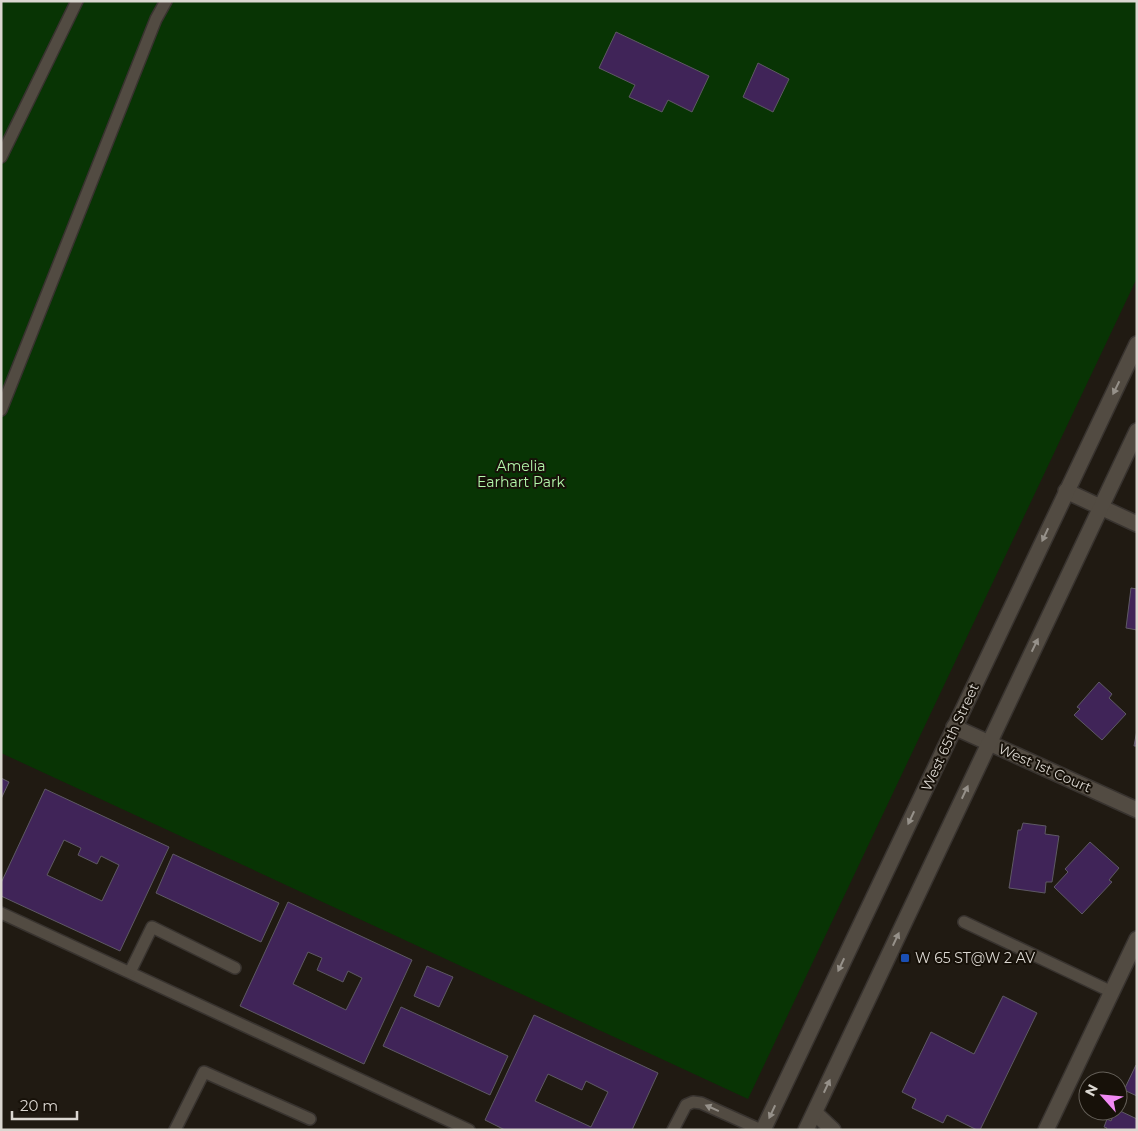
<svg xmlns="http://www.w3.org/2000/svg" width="1138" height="1131" viewBox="0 0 1138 1131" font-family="Montserrat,sans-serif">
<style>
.green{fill:#083404}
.building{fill:#402458;stroke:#5e5964;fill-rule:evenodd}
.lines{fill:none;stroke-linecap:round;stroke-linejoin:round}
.lane-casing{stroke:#38332f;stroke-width:14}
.street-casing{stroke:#38332f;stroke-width:18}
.secondary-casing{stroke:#38332f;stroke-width:18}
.lane{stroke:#524b42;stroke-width:11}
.street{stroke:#524b42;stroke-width:15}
.secondary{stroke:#524b42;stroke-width:15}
.oneway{fill:#96918a}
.transit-dot{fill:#1a4fb4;stroke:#171109;stroke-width:2}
.labels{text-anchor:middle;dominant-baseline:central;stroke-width:4;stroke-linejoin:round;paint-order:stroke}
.park-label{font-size:14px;fill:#b3f7aa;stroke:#171109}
.street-label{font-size:14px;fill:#dbd7d1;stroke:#171109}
.poi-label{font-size:14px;fill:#dbd7d1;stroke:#171109;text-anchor:start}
</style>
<rect width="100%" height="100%" fill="#201a12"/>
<path class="green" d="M1,1H1137V278L748,1099L1,753Z"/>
<g class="building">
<path d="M616,32L709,76L692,112L668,100L662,112L629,97L635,85L599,68Z"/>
<path d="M758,63L789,79L773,112L743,97Z"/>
<path d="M1131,588L1137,589V630L1126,628Z"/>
<path d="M1099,682L1112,694L1109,698L1126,714L1102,740L1074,715L1080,709L1077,707Z"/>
<path d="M1137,730V746H1134Z"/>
<path d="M1,778L9,782L1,799Z"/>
<path d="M45,789L169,847L120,951L1,896V883ZM64,840L81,848L78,855L97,864L101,856L119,865L102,901L47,875Z"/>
<path d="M1023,823L1046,826L1045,834L1059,836L1052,882H1046L1045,893L1009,888L1018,830H1021Z"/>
<path d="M1090,842L1119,868L1109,880L1112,882L1082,914L1054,887L1068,872L1065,869Z"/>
<path d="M173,854L279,903L261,942L156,893Z"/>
<path d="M288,902L412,960L364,1064L240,1006ZM308,952L322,958L317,970L343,982L348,971L362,978L346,1010L293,984Z"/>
<path d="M427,966L453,977L439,1007L414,996Z"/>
<path d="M1003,996L1037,1013L980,1130H977L947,1115L943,1123L912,1108L916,1099L902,1092L931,1032L974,1054Z"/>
<path d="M401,1007L508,1056L490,1095L383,1046Z"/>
<path d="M534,1015L658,1073L632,1130H505L485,1120ZM548,1074L582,1090L586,1081L608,1092L591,1127L535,1101Z"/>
<path d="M1136,1065L1137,1066V1096L1124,1090Z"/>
<path d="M1118,1110L1137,1119V1130H1106L1107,1128L1104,1127L1107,1119L1111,1121L1115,1111Z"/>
</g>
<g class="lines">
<g class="lane-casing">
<g id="lane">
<path d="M1,157L77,1"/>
<path d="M1,410L156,19L166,1"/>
<path d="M1,913L469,1130"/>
<path d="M964,922L1112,992"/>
<path d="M130,972L152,927L235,968"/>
<path d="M175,1130L204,1072L310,1119"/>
<path d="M673,1130L686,1105L693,1102L701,1103L761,1130"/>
</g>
</g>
<g class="street-casing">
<g id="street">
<path d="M1066,491L1137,524"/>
<path d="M954,727L1137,810"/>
<path d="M815,1113L833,1130"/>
<path d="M1046,1130L1137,939"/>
</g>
</g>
<g class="secondary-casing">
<g id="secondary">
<path d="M763,1130L1137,344"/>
<path d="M806,1130L1137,431"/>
</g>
</g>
<use href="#lane" class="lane"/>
<use href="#street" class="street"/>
<use href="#secondary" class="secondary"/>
</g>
<defs><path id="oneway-solid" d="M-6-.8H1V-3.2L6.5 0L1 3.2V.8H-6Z" transform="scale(1.25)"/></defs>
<g class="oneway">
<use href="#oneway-solid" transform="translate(1116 388) rotate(116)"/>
<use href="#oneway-solid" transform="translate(1045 535) rotate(115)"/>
<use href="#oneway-solid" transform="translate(1035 645) rotate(-64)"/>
<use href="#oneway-solid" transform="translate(965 792) rotate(-65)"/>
<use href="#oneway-solid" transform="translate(911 818) rotate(115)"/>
<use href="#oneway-solid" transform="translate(896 939) rotate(-65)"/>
<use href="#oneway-solid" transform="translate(841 965) rotate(115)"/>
<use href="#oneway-solid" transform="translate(827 1086) rotate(-65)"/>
<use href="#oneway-solid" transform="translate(712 1108) rotate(-156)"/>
<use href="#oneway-solid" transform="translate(772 1112) rotate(115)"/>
</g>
<rect class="transit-dot" x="900" y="953" width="10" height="10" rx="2.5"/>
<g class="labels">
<g class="park-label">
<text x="521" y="466">Amelia<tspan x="521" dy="16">Earhart Park</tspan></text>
</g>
<g class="street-label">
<text transform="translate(950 737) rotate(-65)">West 65th Street</text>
<text transform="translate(1045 768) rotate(24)">West 1st Court</text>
</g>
<g class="poi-label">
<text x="915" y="958">W 65 ST@W 2 AV</text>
</g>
</g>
<rect width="1138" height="1131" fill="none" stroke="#dbd7d1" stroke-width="5"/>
<g transform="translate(1103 1096) rotate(297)"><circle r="24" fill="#171109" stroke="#656059"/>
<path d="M0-4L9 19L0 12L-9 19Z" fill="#f18af4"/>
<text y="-8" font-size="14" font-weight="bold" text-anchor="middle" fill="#dbd7d1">N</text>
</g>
<path d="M12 1111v8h65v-8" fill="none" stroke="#dbd7d1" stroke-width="2.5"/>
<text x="20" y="1111" font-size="15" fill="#dbd7d1" stroke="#171109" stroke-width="4" paint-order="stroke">20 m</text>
</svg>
